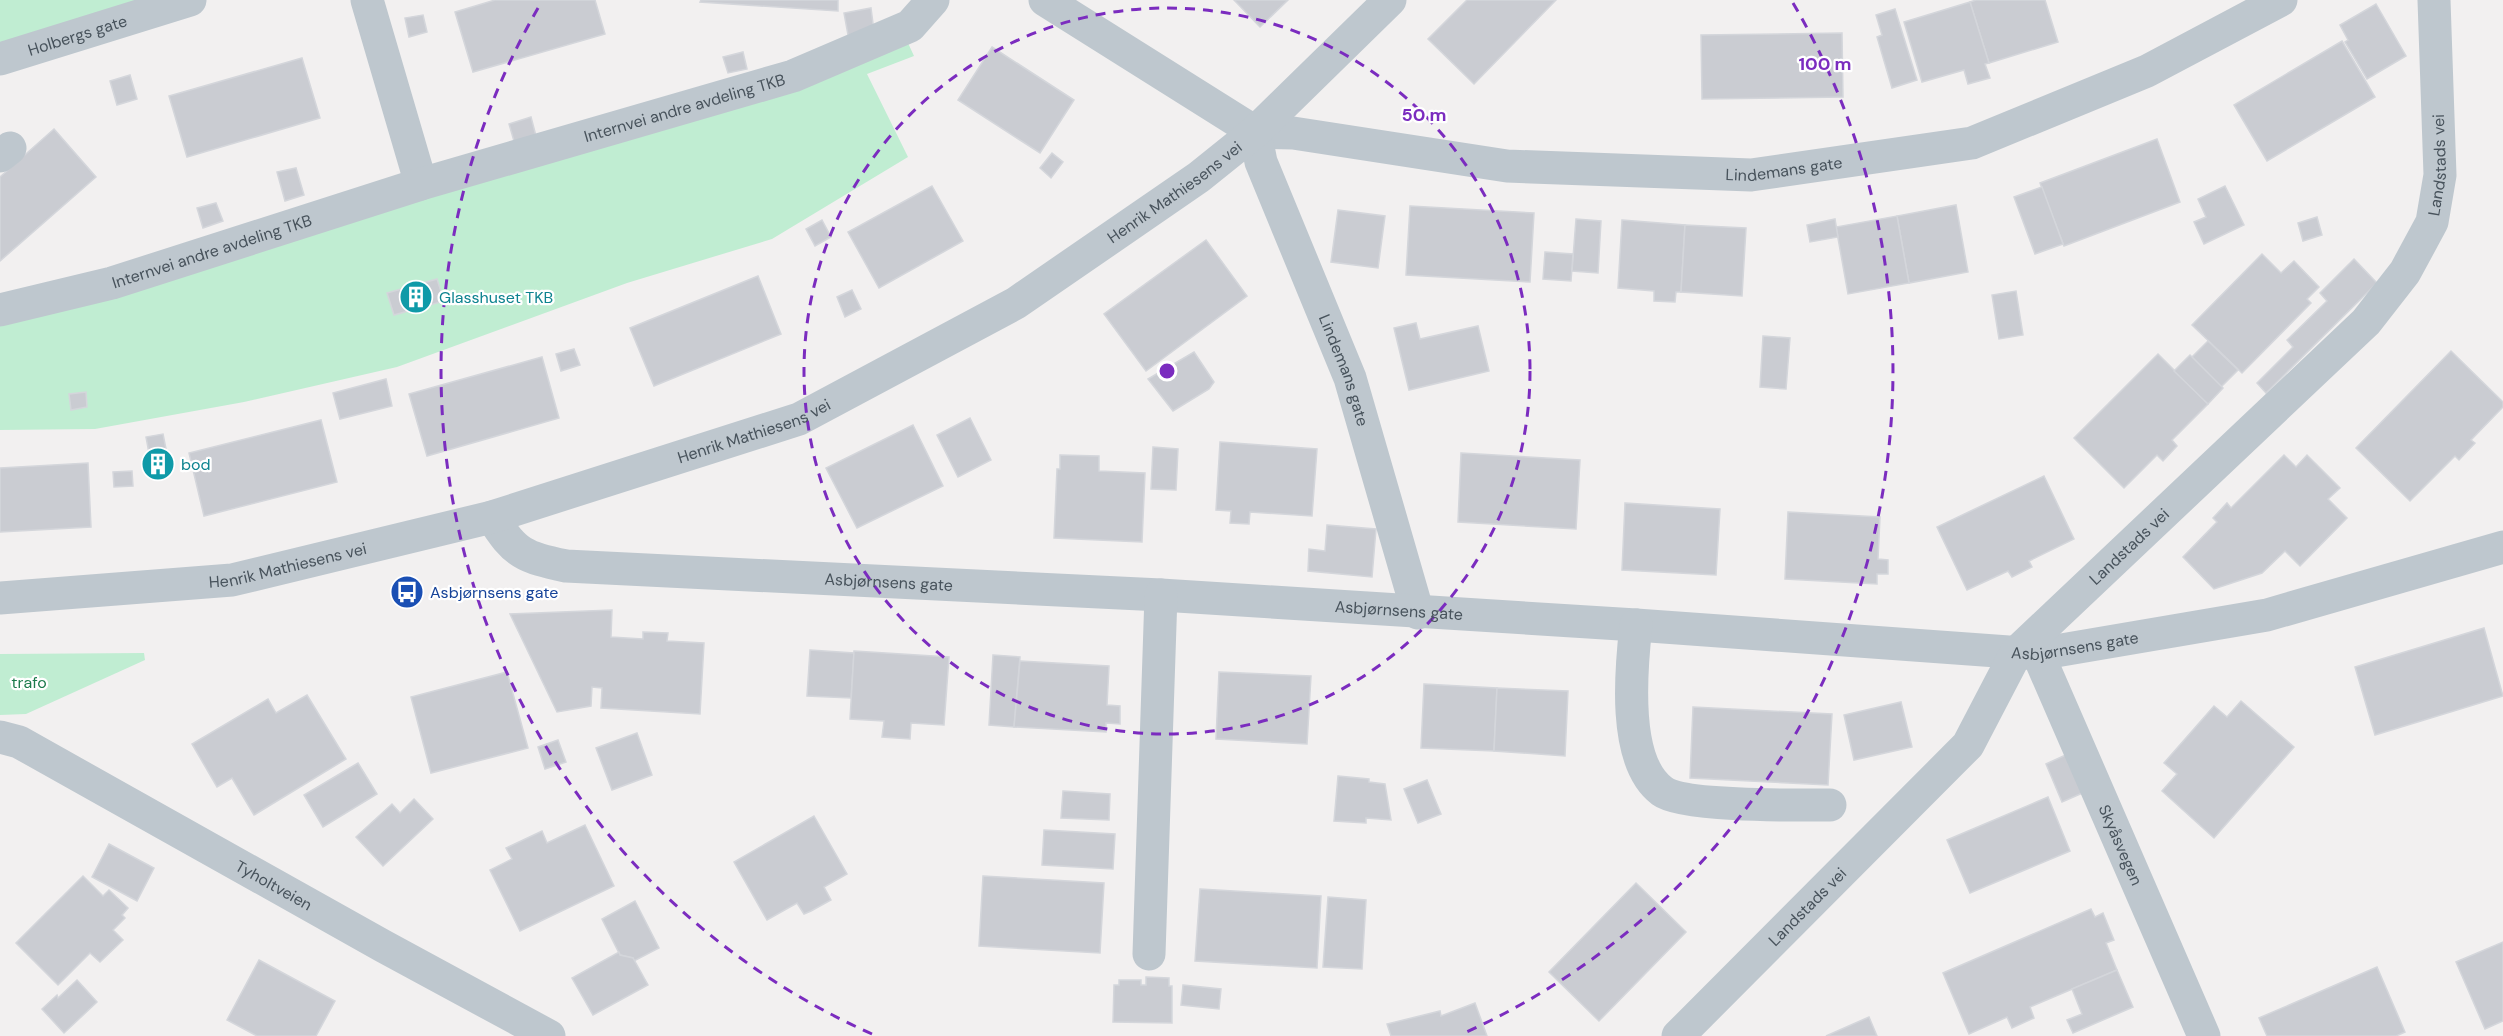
<svg xmlns="http://www.w3.org/2000/svg" width="2503" height="1036" viewBox="0 0 2503 1036" font-family="'DM Sans',sans-serif">
<style>
.green{fill:#c0edd2}
.building{fill:#caccd2;stroke:#d4d6db;stroke-width:1.5}
.lines{fill:none;stroke-linecap:round;stroke-linejoin:round}
.minor{stroke:#bec7ce;stroke-width:33}
.ring{fill:none;stroke:#7b2cbf;stroke-width:3;stroke-dasharray:10 8}
.labels{text-anchor:middle;dominant-baseline:central;stroke-width:4.5;stroke-linejoin:round;paint-order:stroke}
.street-label{font-size:16px;fill:#48535c;stroke:#fff}
.culture-label{font-size:16px;fill:#0d838f;stroke:#fff;text-anchor:start}
.transit-label{font-size:16px;fill:#164399;stroke:#fff;text-anchor:start}
.park-label{font-size:16px;fill:#1c7b4c;stroke:#fff}
.centre{fill:#7b2cbf;stroke:#fff;stroke-width:3}
.ring-label{font-size:18px;text-anchor:middle;font-weight:bold;fill:#7b2cbf;stroke:#fff;stroke-width:4.5;stroke-linejoin:round;paint-order:stroke}
</style>
<rect width="100%" height="100%" fill="#f2f0f0"/>
<g class="green">
<path d="M0,0H190L0,59Z"/>
<path d="M902,30L914,56L867,74L908,157L772,239L627,283L397,367L244,402L95,429L0,430V310Z"/>
<path d="M144,653L145,660L26,714L0,715V654Z"/>
</g>
<g class="building">
<path d="M495,0H595L605,34L473,72L455,12Z"/>
<path d="M701,0H838V11L700,2Z"/>
<path d="M1234,0H1288L1260,27Z"/>
<path d="M1467,0H1556L1474,84L1428,39Z"/>
<path d="M1976,0H2045L2058,42L1989,63L1970,2Z"/>
<path d="M1970,2L1989,63L1985,64L1990,78L1968,84L1964,70L1922,82L1904,22Z"/>
<path d="M2376,4L2406,56L2367,79L2345,42L2348,40L2340,25Z"/>
<path d="M871,8L874,31L848,35L844,13Z"/>
<path d="M1895,9L1917,80L1892,88L1877,37L1882,35L1876,15Z"/>
<path d="M423,15L427,32L409,37L405,18Z"/>
<path d="M1842,33L1843,97L1702,99L1701,35Z"/>
<path d="M2342,41L2375,97L2267,161L2234,105Z"/>
<path d="M992,47L1074,100L1040,153L958,100Z"/>
<path d="M743,52L747,69L728,73L723,57Z"/>
<path d="M302,58L320,118L187,157L169,96Z"/>
<path d="M130,75L137,99L117,105L110,81Z"/>
<path d="M531,117L536,136L514,141L509,124Z"/>
<path d="M54,129L96,177L0,261V177Z"/>
<path d="M2157,139L2180,202L2064,246L2040,183Z"/>
<path d="M1052,153L1063,162L1051,178L1040,168Z"/>
<path d="M296,168L304,195L285,201L277,172Z"/>
<path d="M932,186L963,241L879,288L848,232Z"/>
<path d="M2225,186L2244,225L2204,244L2194,222L2206,217L2198,199Z"/>
<path d="M2042,187L2063,244L2035,254L2014,197Z"/>
<path d="M216,203L223,221L203,228L197,208Z"/>
<path d="M1956,205L1968,272L1909,283L1897,216Z"/>
<path d="M1410,206L1534,213L1530,282L1406,275Z"/>
<path d="M1338,210L1385,216L1378,268L1331,262Z"/>
<path d="M1897,216L1909,283L1848,294L1836,227Z"/>
<path d="M2317,217L2322,235L2303,241L2298,223Z"/>
<path d="M1576,219L1601,221L1598,273L1572,271Z"/>
<path d="M1835,219L1838,237L1810,242L1807,225Z"/>
<path d="M822,220L831,237L815,246L806,229Z"/>
<path d="M1622,220L1685,225L1681,292H1676L1675,302L1654,301V291L1618,288Z"/>
<path d="M1685,225L1746,228L1742,296L1681,292Z"/>
<path d="M1206,240L1247,296L1146,371L1104,314Z"/>
<path d="M1545,252L1573,254L1571,281L1543,279Z"/>
<path d="M2262,254L2281,273L2294,261L2319,287L2307,299L2311,303L2242,373L2192,325Z"/>
<path d="M2354,259L2377,283L2266,393L2257,383L2293,347L2287,340L2327,301L2320,293Z"/>
<path d="M758,276L781,334L654,386L630,328Z"/>
<path d="M437,279L444,301L394,315L387,293Z"/>
<path d="M852,290L861,309L845,317L837,297Z"/>
<path d="M2016,291L2023,335L1999,339L1992,295Z"/>
<path d="M1416,323L1420,339L1478,326L1489,371L1409,390L1394,328Z"/>
<path d="M1763,336L1790,338L1786,389L1760,387Z"/>
<path d="M2208,341L2238,370L2221,387L2192,357Z"/>
<path d="M574,349L580,365L561,371L556,354Z"/>
<path d="M2451,351L2503,402V407L2471,440L2475,443L2459,460L2455,456L2410,501L2356,448Z"/>
<path d="M1194,352L1214,382L1209,389L1173,411L1148,379Z"/>
<path d="M2158,354L2208,404L2172,440L2177,446L2163,461L2157,455L2124,488L2074,438Z"/>
<path d="M2190,355L2223,388L2208,404L2174,371Z"/>
<path d="M542,357L559,418L427,456L409,394Z"/>
<path d="M386,379L392,406L340,419L333,393Z"/>
<path d="M86,392L87,407L71,410L69,394Z"/>
<path d="M970,418L991,460L958,477L937,435Z"/>
<path d="M321,420L337,482L204,516L189,453Z"/>
<path d="M913,425L943,486L857,528L826,468Z"/>
<path d="M163,434L166,449L149,453L146,437Z"/>
<path d="M1220,442L1317,449L1312,516L1250,512L1249,524L1230,523L1231,511L1216,510Z"/>
<path d="M1153,447L1178,449L1176,490L1151,489Z"/>
<path d="M1461,453L1580,460L1576,529L1458,522Z"/>
<path d="M167,455L168,471L149,472V456Z"/>
<path d="M1060,455L1099,456V471L1145,473L1142,542L1054,538L1057,469H1060Z"/>
<path d="M2284,455L2296,467L2307,455L2340,488L2328,499L2347,518L2300,566L2285,551L2262,573L2214,589L2183,557L2217,522L2213,518L2227,503L2231,508Z"/>
<path d="M88,463L91,527L0,532V468Z"/>
<path d="M132,471L133,486L114,487L113,472Z"/>
<path d="M2044,476L2074,539L2029,561L2032,567L2012,577L2008,571L1967,590L1937,527Z"/>
<path d="M1625,503L1720,509L1716,575L1622,570Z"/>
<path d="M1788,512L1880,517L1878,559L1888,560V574H1877V584L1785,579Z"/>
<path d="M1327,525L1376,529L1372,577L1308,571L1309,549L1325,551Z"/>
<path d="M612,610L611,637L643,639V632L668,633L667,641L704,643L700,714L601,708L602,688L592,687L591,706L557,712L510,614Z"/>
<path d="M2484,628L2503,696L2375,735L2355,667Z"/>
<path d="M810,650L854,653L851,698L807,696Z"/>
<path d="M854,651L949,657L944,725L911,723L910,739L882,737L884,721L850,719Z"/>
<path d="M993,655L1020,657L1014,727L989,725Z"/>
<path d="M1020,661L1109,666L1107,705L1120,706V724L1106,723V732L1014,727Z"/>
<path d="M507,672L528,748L431,773L411,697Z"/>
<path d="M1219,672L1311,676L1307,744L1216,739Z"/>
<path d="M1424,684L1497,688L1494,751L1421,748Z"/>
<path d="M1497,688L1568,691L1565,756L1494,751Z"/>
<path d="M307,695L346,759L254,815L232,778L217,787L192,744L268,699L276,713Z"/>
<path d="M2241,701L2294,747L2214,838L2162,791L2177,774L2164,763L2214,706L2227,717Z"/>
<path d="M1901,702L1912,747L1854,760L1844,715Z"/>
<path d="M1693,707L1832,714L1828,785L1690,778Z"/>
<path d="M637,733L652,775L612,790L596,748Z"/>
<path d="M558,740L566,762L545,769L538,747Z"/>
<path d="M2070,753L2087,791L2062,802L2046,764Z"/>
<path d="M358,763L377,794L323,827L304,795Z"/>
<path d="M1338,776L1369,779V782L1385,784L1391,820L1366,818V823L1334,821Z"/>
<path d="M1427,780L1441,814L1418,823L1404,789Z"/>
<path d="M1063,791L1110,794L1109,820L1061,818Z"/>
<path d="M2048,797L2070,851L1970,893L1947,840Z"/>
<path d="M414,799L433,819L383,866L356,837L392,804L400,813Z"/>
<path d="M814,816L847,874L824,887L831,900L811,911L804,914L797,903L767,920L734,862Z"/>
<path d="M585,825L614,886L520,931L490,870L512,859L506,848L542,831L547,843Z"/>
<path d="M1044,830L1115,834L1113,869L1042,865Z"/>
<path d="M109,844L154,868L137,901L92,877Z"/>
<path d="M83,876L103,896L109,890L128,908L122,915L125,918L113,930L123,940L100,962L90,953L58,985L16,943Z"/>
<path d="M983,876L1104,883L1100,953L979,946Z"/>
<path d="M1636,883L1686,932L1599,1021L1549,972Z"/>
<path d="M1200,889L1321,896L1317,968L1195,961Z"/>
<path d="M1328,897L1366,900L1362,969L1323,967Z"/>
<path d="M635,901L659,948L634,961L633,958L620,955L602,919Z"/>
<path d="M2091,909L2095,917L2103,913L2114,940L2106,943L2117,970L2030,1007L2034,1018L2012,1028L2007,1017L1969,1034L1943,973Z"/>
<path d="M2503,942V1021L2485,1029L2456,962Z"/>
<path d="M619,952L620,955L633,958L648,985L593,1015L572,978Z"/>
<path d="M259,960L335,1001L316,1036H257L227,1020Z"/>
<path d="M2377,967L2405,1032L2396,1036H2267L2259,1018Z"/>
<path d="M2117,970L2133,1007L2073,1033L2067,1020L2082,1014L2072,989Z"/>
<path d="M1146,977L1169,978V986H1172V1023L1113,1022L1114,985H1119V980H1141V985H1146Z"/>
<path d="M77,980L97,1002L64,1033L42,1009L57,995L58,998Z"/>
<path d="M1183,985L1221,989L1219,1009L1181,1005Z"/>
<path d="M1475,1003L1487,1036H1391L1387,1024L1440,1011L1441,1016Z"/>
<path d="M1869,1017L1877,1036H1826Z"/>
</g>
<g class="lines">
<g class="minor">
<path d="M367,0L421,184"/>
<path id="s1" d="M1045,0L1255,132L1293,133L1507,166L1751,175L1972,143L2147,71L2281,0"/>
<path id="s2" d="M0,59L190,0"/>
<path id="s3" d="M1255,132L1261,162L1350,378L1418,613"/>
<path d="M0,156L10,148"/>
<path id="s4" d="M0,310L112,283L421,184L793,76L910,26L933,0"/>
<path id="s5" d="M492,517C515,554 524,557 566,566L1161,595L1636,625L2038,654L2267,615L2503,547"/>
<path id="s6" d="M0,598L232,580L492,517L799,419L1016,303L1199,177L1255,132L1390,0"/>
<path d="M1636,625C1631,669 1622,761 1662,791C1683,807 1799,805 1830,805"/>
<path id="s7" d="M2038,654L2204,1036"/>
<path id="s8" d="M0,737L19,742L383,946L549,1036"/>
<path d="M1149,954L1161,595"/>
<path id="s9" d="M1678,1036L1968,745L2016,653L2366,322L2405,272L2432,222L2440,175L2434,0"/>
</g>
</g>
<g class="ring">
<circle cx="1167" cy="371" r="363"/>
<path d="M872 1034A726 726 0 0 1 541 3M1793 3A726 726 0 0 1 1462 1034"/>
</g>
<defs>
<g id="building-disc" transform="scale(1.725)"><circle r="9.5" fill="#0f9aa8" stroke="#fff"/><path d="M-4-6H4V6H1V3H-1V6H-4ZM-2.5-4.3h1.7v1.8h-1.7ZM.8-4.3h1.7v1.8H.8ZM-2.5-1h1.7V.8h-1.7ZM.8-1h1.7V.8H.8Z" fill="#fff"/></g>
<g id="bus-disc" transform="scale(1.725)"><circle r="9.5" fill="#1a4fb4" stroke="#fff"/><path d="M-5-6H5V4H4V6H2V4H-2V6H-4V4H-5ZM-3.5-4V0h7V-4ZM-3.5 1.2v1.5H-2V1.2ZM2 1.2v1.5H3.5V1.2Z" fill="#fff"/></g>
</defs>
<g fill-rule="evenodd">
<use href="#building-disc" x="416" y="297"/>
<use href="#building-disc" x="158" y="464"/>
<use href="#bus-disc" x="407" y="592"/>
</g>
<g class="labels">
<g class="street-label">
<text stroke="none"><textPath href="#s2" startOffset="81">Holbergs gate</textPath></text>
<text stroke="none"><textPath href="#s4" startOffset="714">Internvei andre avdeling TKB</textPath></text>
<text stroke="none"><textPath href="#s9" startOffset="1174">Landstads vei</textPath></text>
<text stroke="none"><textPath href="#s1" startOffset="780">Lindemans gate</textPath></text>
<text stroke="none"><textPath href="#s6" startOffset="1262">Henrik Mathiesens vei</textPath></text>
<text stroke="none"><textPath href="#s4" startOffset="220">Internvei andre avdeling TKB</textPath></text>
<text stroke="none"><textPath href="#s3" startOffset="255">Lindemans gate</textPath></text>
<text stroke="none"><textPath href="#s6" startOffset="776">Henrik Mathiesens vei</textPath></text>
<text stroke="none"><textPath href="#s9" startOffset="670">Landstads vei</textPath></text>
<text stroke="none"><textPath href="#s6" startOffset="290">Henrik Mathiesens vei</textPath></text>
<text stroke="none"><textPath href="#s5" startOffset="416">Asbjørnsens gate</textPath></text>
<text stroke="none"><textPath href="#s5" startOffset="927">Asbjørnsens gate</textPath></text>
<text stroke="none"><textPath href="#s5" startOffset="1605">Asbjørnsens gate</textPath></text>
<text stroke="none"><textPath href="#s7" startOffset="208">Skyåsvegen</textPath></text>
<text stroke="none"><textPath href="#s8" startOffset="312">Tyholtveien</textPath></text>
<text stroke="none"><textPath href="#s9" startOffset="183">Landstads vei</textPath></text>
</g>
<g class="culture-label">
<text x="439" y="297">Glasshuset TKB</text>
<text x="181" y="464">bod</text>
</g>
<g class="transit-label">
<text x="430" y="592">Asbjørnsens gate</text>
</g>
<g class="park-label">
<text x="29" y="682">trafo</text>
</g>
</g>
<circle cx="1167" cy="371" r="9" class="centre"/>
<g class="ring-label">
<text x="1825" y="70">100 m</text>
<text x="1424" y="121">50 m</text>
</g>
</svg>
